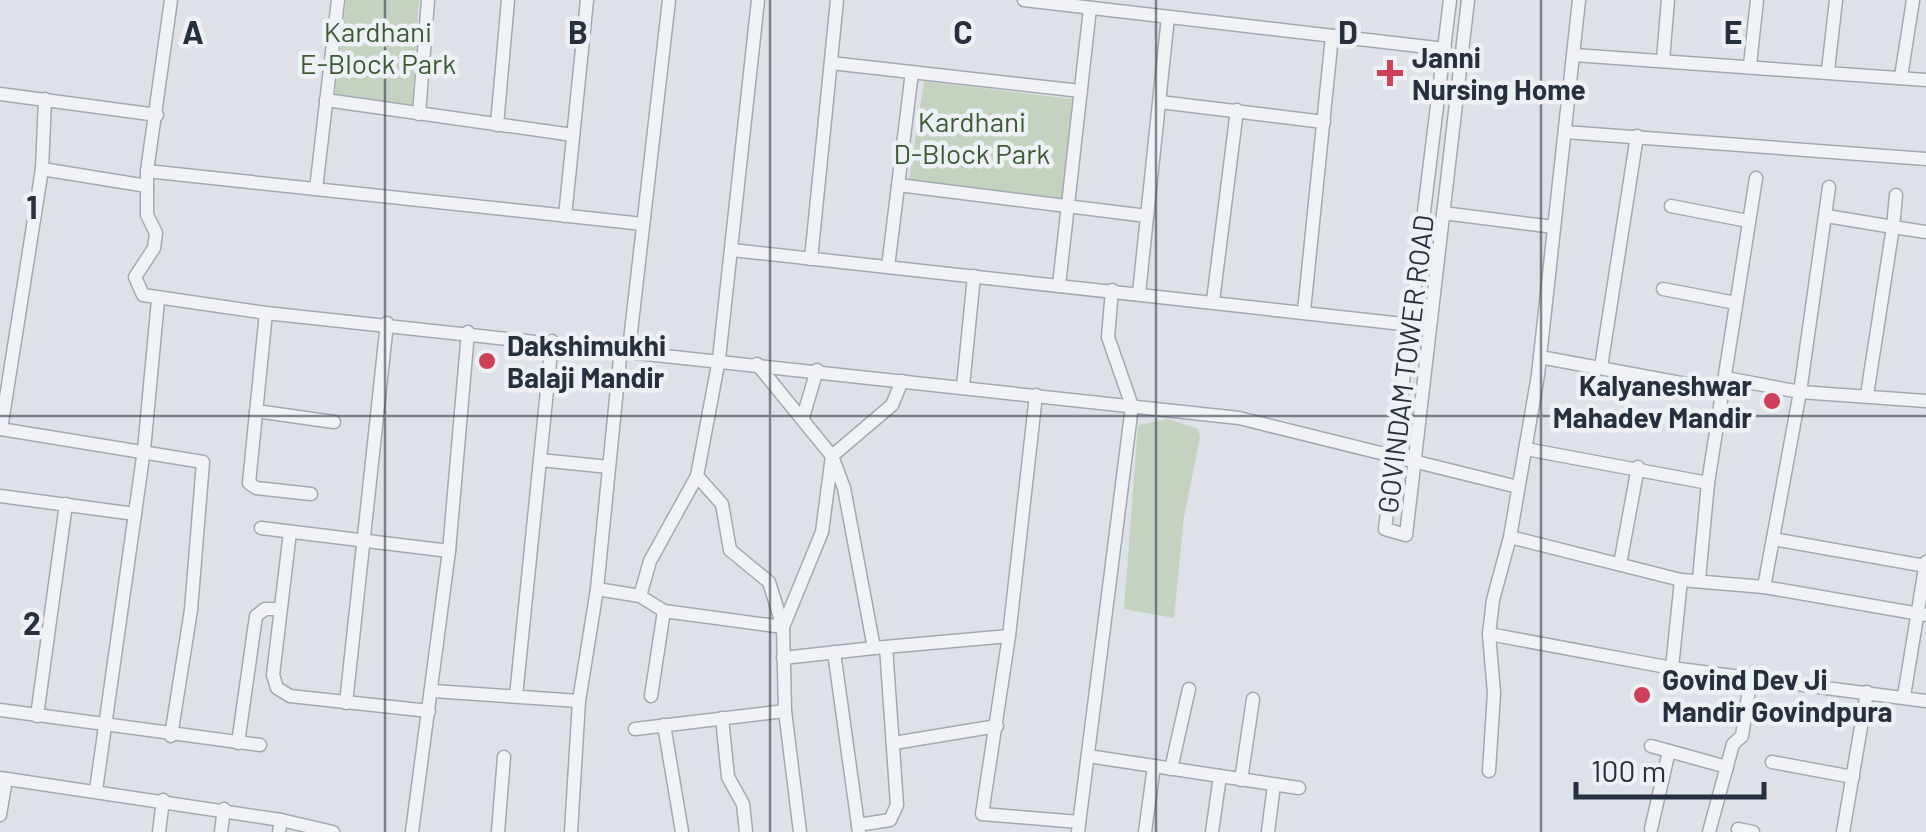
<svg xmlns="http://www.w3.org/2000/svg" width="1926" height="832" viewBox="0 0 1926 832" font-family="Barlow,sans-serif">
<style>
.green{fill:#c4d2bf}
.lines{fill:none;stroke-linecap:round;stroke-linejoin:round}
.minor-casing{stroke:#a3a9b2;stroke-width:15}
.minor{stroke:#f0f2f6;stroke-width:12}
.grid{fill:none;stroke:#27303e;stroke-width:2.5;stroke-opacity:0.55}
.poi-dot{fill:#cf4158;stroke:#edf1f5;stroke-width:4}
.labels{text-anchor:middle;dominant-baseline:central;stroke-width:9;stroke-linejoin:round;paint-order:stroke}
.park-label{font-size:28px;fill:#3c5a34;stroke:#edf1f5}
.poi-label{font-size:28px;font-weight:bold;fill:#27303e;stroke:#edf1f5;text-anchor:start}
.street-label{font-size:28px;fill:#27303e;stroke:#edf1f5}
.grid-label{font-size:32px;text-anchor:middle;font-weight:bold;fill:#27303e;stroke:#edf1f5;stroke-width:9;stroke-linejoin:round;paint-order:stroke}
</style>
<rect width="100%" height="100%" fill="#dee2e8"/>
<g class="green">
<path d="M346,0H419L412,106L335,94Z"/>
<path d="M924,81L1072,99L1063,199L909,180Z"/>
<path d="M1168,419L1198,429L1200,437L1184,517L1174,618L1124,609L1138,425Z"/>
</g>
<g class="lines">
<g class="minor-casing">
<g id="minor">
<path d="M171,0L147,171V215L156,233L154,248L135,277L143,295L266,313L1239,418L1518,487"/>
<path d="M1024,0L1445,49"/>
<path d="M1450,0L1385,529L1406,535L1468,0"/>
<path d="M1574,55L1926,80"/>
<path d="M1663,60L1668,0"/>
<path d="M831,63L1081,91"/>
<path d="M1750,65L1757,0"/>
<path d="M1828,70L1836,0"/>
<path d="M1901,77L1913,0"/>
<path d="M0,94L157,115"/>
<path d="M326,100L573,135"/>
<path d="M1160,102L1324,122"/>
<path d="M419,114L428,0"/>
<path d="M497,125L508,0"/>
<path d="M1565,132L1926,159"/>
<path d="M42,169L147,186"/>
<path d="M147,171L643,224"/>
<path d="M898,185L1147,216"/>
<path d="M316,189L338,0"/>
<path d="M1671,206L1748,221"/>
<path d="M1443,213L1554,227"/>
<path d="M565,216L587,0"/>
<path d="M1827,216L1893,227L1896,195"/>
<path d="M732,250L1430,327"/>
<path d="M811,259L837,0"/>
<path d="M888,267L912,72"/>
<path d="M1059,285L1090,8"/>
<path d="M1663,289L1736,303"/>
<path d="M1139,293L1168,17"/>
<path d="M1213,301L1237,110"/>
<path d="M1304,311L1332,36"/>
<path d="M266,313L249,483L256,488L311,494"/>
<path d="M629,349L669,0"/>
<path d="M1540,357L1724,391"/>
<path d="M1601,367L1637,136"/>
<path d="M1726,378L1800,392L1926,401"/>
<path d="M902,381L892,405L832,456L844,488L874,648L1009,636"/>
<path d="M963,386L974,276"/>
<path d="M1036,395L1009,636L982,814L1079,822"/>
<path d="M1867,395L1893,227L1926,232"/>
<path d="M256,411L334,422"/>
<path d="M803,417L817,370"/>
<path d="M0,429L203,462L191,610L171,736"/>
<path d="M1,429L42,169L45,99"/>
<path d="M1526,449L1708,483"/>
<path d="M540,460L609,467"/>
<path d="M0,496L135,514"/>
<path d="M261,528L449,551"/>
<path d="M290,532L273,675L277,688L290,696L429,711"/>
<path d="M1510,537L1681,580L1764,587L1926,615"/>
<path d="M1773,539L1926,566"/>
<path d="M1620,564L1638,467"/>
<path d="M1699,579L1708,483L1756,178"/>
<path d="M1764,587L1800,392L1829,187"/>
<path d="M597,589L640,596L664,611L783,627L769,582L730,550L722,504L697,476L719,359L758,0"/>
<path d="M640,596L650,561L697,476"/>
<path d="M1489,634L1672,668L1926,701"/>
<path d="M834,652L858,825"/>
<path d="M783,658L874,648"/>
<path d="M1672,668L1681,580"/>
<path d="M433,691L579,701"/>
<path d="M516,696L552,341"/>
<path d="M651,696L664,611"/>
<path d="M1904,696L1926,562"/>
<path d="M346,703L387,323"/>
<path d="M0,710L260,745"/>
<path d="M785,711L800,832"/>
<path d="M37,716L66,504"/>
<path d="M722,718L728,777L743,804L746,832"/>
<path d="M664,725L682,832"/>
<path d="M635,729L785,711L783,627L822,532L832,456L757,364"/>
<path d="M238,743L256,616L265,609H278"/>
<path d="M894,743L997,726"/>
<path d="M1651,746L1727,767"/>
<path d="M1088,756L1299,788"/>
<path d="M1772,762L1853,777"/>
<path d="M1171,769L1189,689"/>
<path d="M1489,771L1494,693L1489,634L1493,600L1510,537L1538,375L1579,0"/>
<path d="M0,778L281,820"/>
<path d="M1241,780L1253,699"/>
<path d="M96,790L144,450L158,300"/>
<path d="M0,815L6,779"/>
<path d="M1651,829L1669,751"/>
<path d="M1738,829L1753,832"/>
<path d="M159,832L163,800"/>
<path d="M221,832L224,809"/>
<path d="M279,832L281,820L333,832"/>
<path d="M412,832L449,551L468,332"/>
<path d="M498,832L504,757"/>
<path d="M571,832L579,701L597,589L621,348"/>
<path d="M859,832L858,825L890,820L897,805L886,647"/>
<path d="M1078,832L1132,406L1108,337L1112,290"/>
<path d="M1145,832L1154,766"/>
<path d="M1212,832L1220,776"/>
<path d="M1268,832L1274,785"/>
<path d="M1709,832L1733,744L1742,736L1751,676"/>
<path d="M1843,832L1867,692"/>
</g>
</g>
<use href="#minor" class="minor"/>
</g>
<path class="grid" d="M385,0V832M770,0V832M1156,0V832M1541,0V832M0,416H1926"/>
<g class="poi-dot">
<path d="M1385 58h10v10h10v10h-10v10h-10v-10h-10v-10h10z"/>
<circle cx="487" cy="361" r="10"/>
<circle cx="1772" cy="401" r="10"/>
<circle cx="1642" cy="695" r="10"/>
</g>
<g class="labels">
<g class="park-label">
<text x="378" y="31">Kardhani<tspan x="378" dy="32">E-Block Park</tspan></text>
<text x="972" y="121">Kardhani<tspan x="972" dy="32">D-Block Park</tspan></text>
</g>
<g class="poi-label">
<text x="1412" y="57">Janni<tspan x="1412" dy="32">Nursing Home</tspan></text>
<text x="507" y="345">Dakshimukhi<tspan x="507" dy="32">Balaji Mandir</tspan></text>
<text x="1752" y="385" text-anchor="end">Kalyaneshwar<tspan x="1752" dy="32">Mahadev Mandir</tspan></text>
<text x="1662" y="679">Govind Dev Ji<tspan x="1662" dy="32">Mandir Govindpura</tspan></text>
</g>
<g class="street-label">
<text transform="translate(1405 364) rotate(-83)">GOVINDAM TOWER ROAD</text>
</g>
</g>
<g class="grid-label">
<text x="193" y="44">A</text>
<text x="578" y="44">B</text>
<text x="963" y="44">C</text>
<text x="1348" y="44">D</text>
<text x="1733" y="44">E</text>
<text x="32" y="219">1</text>
<text x="32" y="635">2</text>
</g>
<path d="M1576 782v15h188v-15" fill="none" stroke="#27303e" stroke-width="5"/>
<text x="1591" y="782" font-size="30" fill="#27303e" stroke="#edf1f5" stroke-width="8" paint-order="stroke">100 m</text>
</svg>
